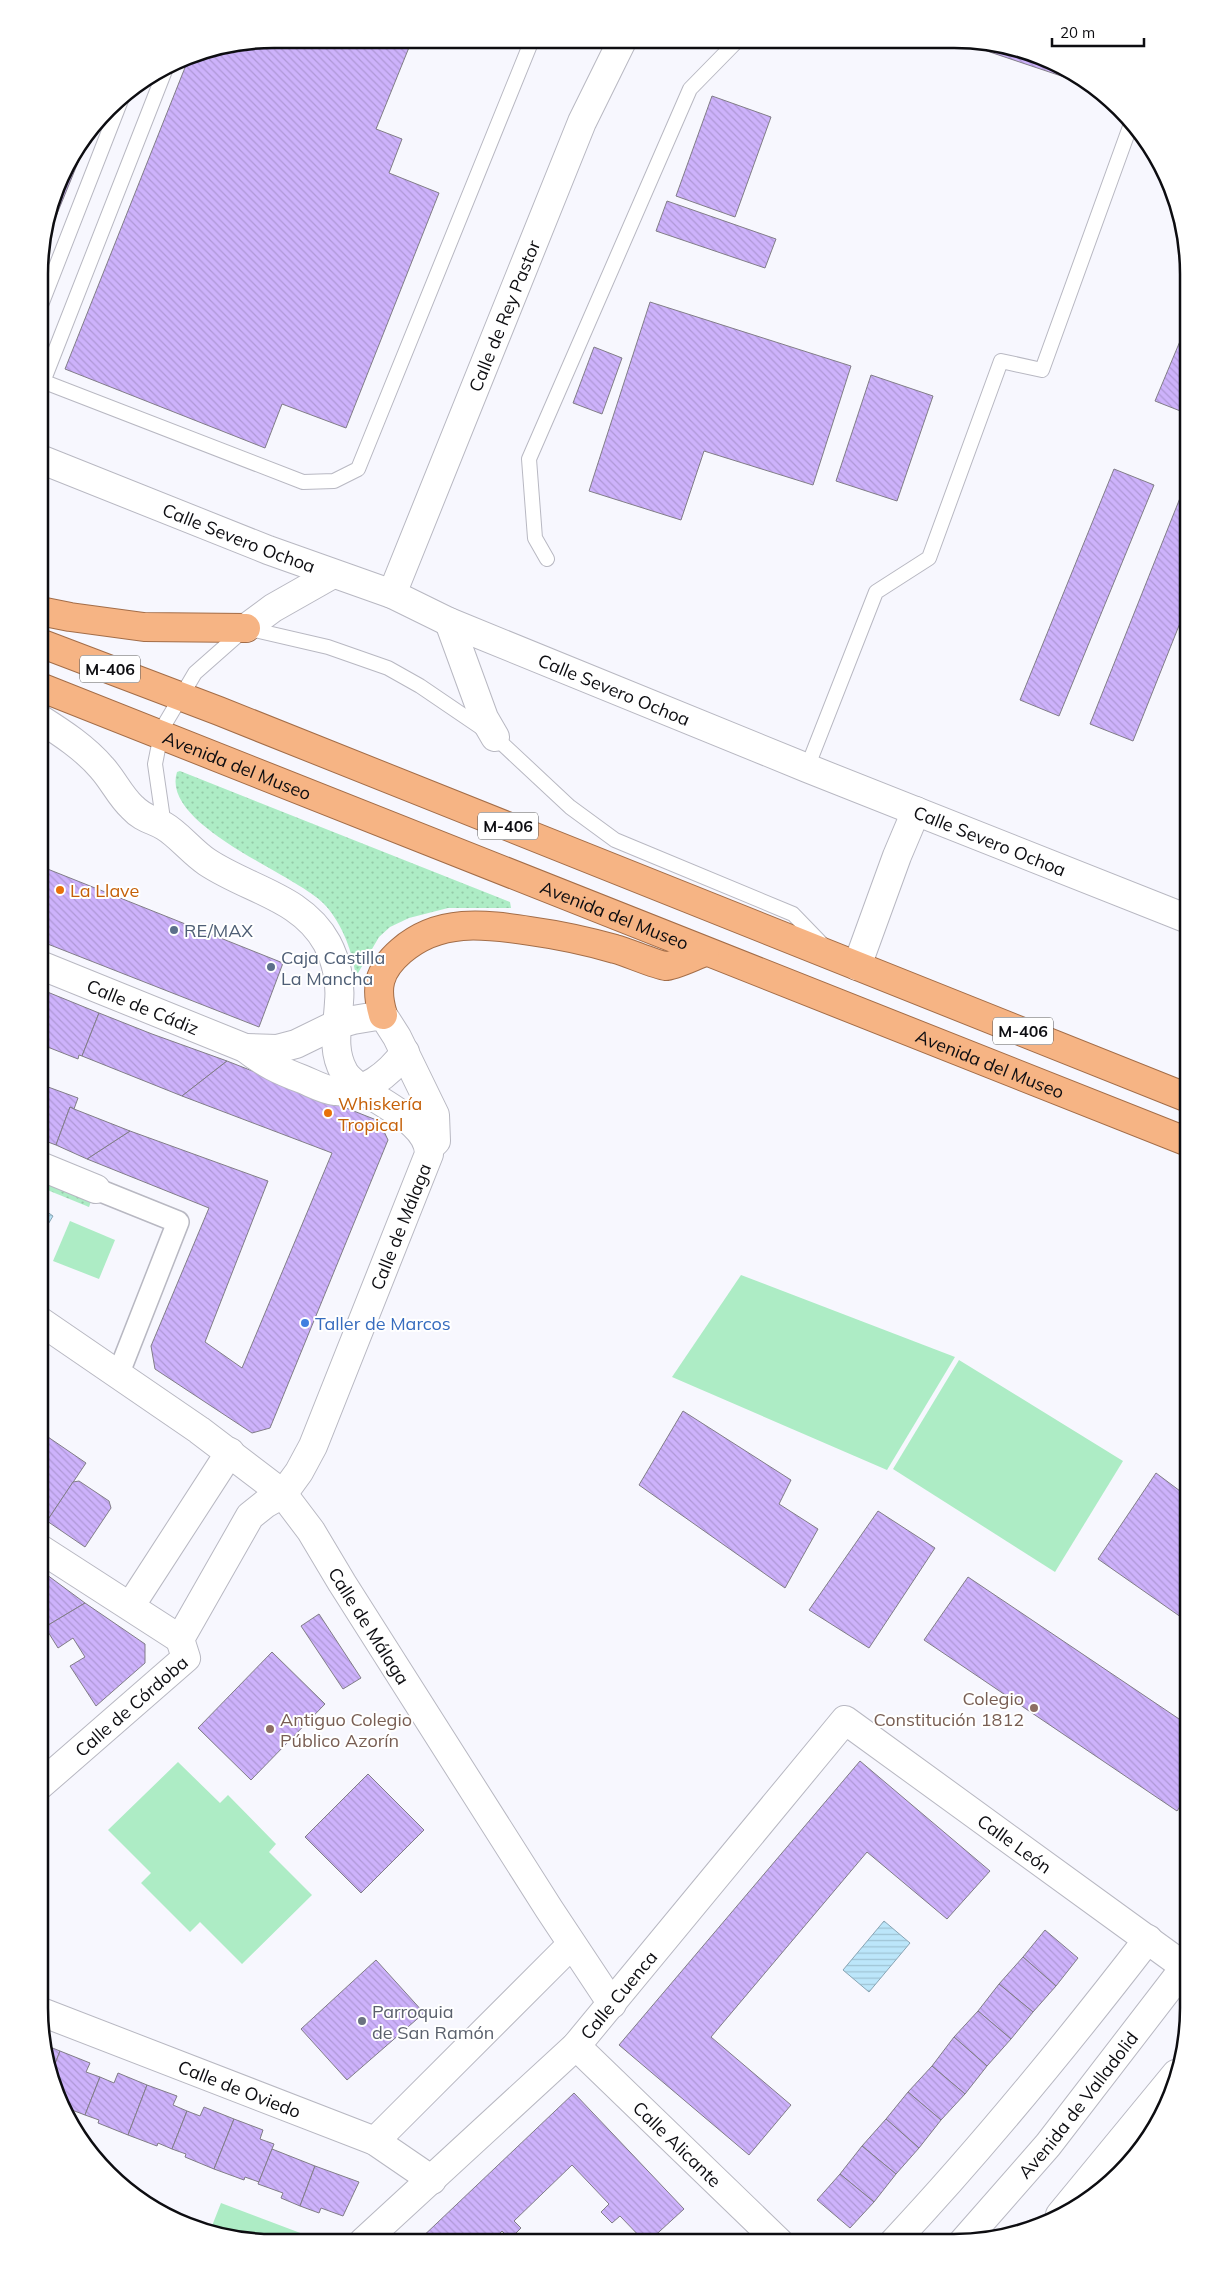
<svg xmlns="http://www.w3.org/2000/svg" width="1227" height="2282" viewBox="0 0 1227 2282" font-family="Mulish,sans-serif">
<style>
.grass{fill:url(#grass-dots)}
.park{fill:#adecc5}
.water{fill:url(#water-rules);stroke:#88a5b4}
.building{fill:url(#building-back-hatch);stroke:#817d87}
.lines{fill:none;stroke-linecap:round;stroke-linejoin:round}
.service-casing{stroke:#b8b8c2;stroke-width:16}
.pedestrian-casing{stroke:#b8b8c2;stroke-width:24}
.minor-casing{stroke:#b8b8c2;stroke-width:30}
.tertiary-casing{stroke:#b8b8c2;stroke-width:30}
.trunk-casing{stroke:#a36d48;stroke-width:30}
.service{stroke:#fff;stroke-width:14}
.pedestrian{stroke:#fff;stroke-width:21}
.minor{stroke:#fff;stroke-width:28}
.tertiary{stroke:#fff;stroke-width:28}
.trunk{stroke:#f6b484;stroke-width:28}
.food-dot{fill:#e8710a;stroke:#fff;stroke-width:2}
.service-dot{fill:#5c6f8a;stroke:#fff;stroke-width:2}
.shop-dot{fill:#3f7fe0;stroke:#fff;stroke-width:2}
.education-dot{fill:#8d6e63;stroke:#fff;stroke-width:2}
.worship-dot{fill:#6b7280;stroke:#fff;stroke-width:2}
.labels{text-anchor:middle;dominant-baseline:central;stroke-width:4;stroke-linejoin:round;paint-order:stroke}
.shield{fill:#fff;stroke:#565658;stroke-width:1}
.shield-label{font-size:16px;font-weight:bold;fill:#0d0d11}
.street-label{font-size:18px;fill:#0d0d11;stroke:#fff}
.food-label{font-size:18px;fill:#c56008;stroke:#fff;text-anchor:start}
.service-label{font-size:18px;fill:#4e5e75;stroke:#fff;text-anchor:start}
.shop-label{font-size:18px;fill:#366cbe;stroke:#fff;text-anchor:start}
.education-label{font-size:18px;fill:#785e54;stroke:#fff;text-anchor:end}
.worship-label{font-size:18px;fill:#5b616d;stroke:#fff;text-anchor:start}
.rim{fill:none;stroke:#0d0d11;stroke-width:2.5}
</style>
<defs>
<pattern id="grass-dots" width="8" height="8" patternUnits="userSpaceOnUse" patternTransform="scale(1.25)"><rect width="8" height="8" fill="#adecc5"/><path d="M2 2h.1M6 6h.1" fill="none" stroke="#94c9a8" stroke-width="1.8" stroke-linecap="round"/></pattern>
<pattern id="water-rules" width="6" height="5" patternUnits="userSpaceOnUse" patternTransform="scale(1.25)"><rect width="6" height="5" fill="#bce6fa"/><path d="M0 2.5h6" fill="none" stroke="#a0c4d5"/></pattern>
<pattern id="building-back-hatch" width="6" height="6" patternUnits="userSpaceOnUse" patternTransform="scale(1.25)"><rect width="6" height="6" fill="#cdb2fb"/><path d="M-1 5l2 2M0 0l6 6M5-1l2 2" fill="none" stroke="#af98d6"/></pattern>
</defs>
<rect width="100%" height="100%" fill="#f7f7fe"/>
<g class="grass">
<path d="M180,771L510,902L511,908H448L409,918L390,927L379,937L358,973L355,971C351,947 340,920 323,903C293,873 160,825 177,772Z"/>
<path d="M40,1175L93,1196L89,1207L40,1187Z"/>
</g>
<g class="park">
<path d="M70,1221L115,1240L99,1279L53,1261Z"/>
<path d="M741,1275L955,1357L887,1470L672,1377Z"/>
<path d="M959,1360L1123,1461L1055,1572L893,1469Z"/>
<path d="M178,1762L220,1803L228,1795L276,1844L269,1852L312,1895L242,1964L200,1922L190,1932L141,1883L151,1873L108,1830Z"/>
<path d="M221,2203L311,2237H314L309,2241H243L210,2231Z"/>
</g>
<g class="water">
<path d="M40,1207L53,1216L44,1231L40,1228Z"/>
<path d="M884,1921L910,1943L869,1992L843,1970Z"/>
</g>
<g class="building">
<path d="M274,39L412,40L376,129L402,139L389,173L439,193L346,428L282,404L265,448L65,369L190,55Z"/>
<path d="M963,43H999L1057,63L1091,86Z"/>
<path d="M712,96L771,117L735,217L676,196Z"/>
<path d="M88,138L41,253V243L63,170Z"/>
<path d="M667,201L776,239L765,268L656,231Z"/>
<path d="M650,302L851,366L813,485L704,451L681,520L589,491Z"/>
<path d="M1188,322V414L1155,401Z"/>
<path d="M594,347L622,358L602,414L573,403Z"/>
<path d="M871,375L933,396L897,501L836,481Z"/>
<path d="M1114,469L1154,485L1059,716L1020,700Z"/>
<path d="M1182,493L1188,496V603L1133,741L1090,724Z"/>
<path d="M40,866L283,963L259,1027L40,941Z"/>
<path d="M40,989L99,1013L82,1056L79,1055L78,1059L40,1044Z"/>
<path d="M99,1013L152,1034L227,1061L182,1096L82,1056Z"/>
<path d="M227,1061L379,1121L388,1140L270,1428L252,1433L155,1369L151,1346L209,1208L87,1159L130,1131L268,1181L205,1342L242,1368L332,1153L182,1096Z"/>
<path d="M40,1084L78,1098L74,1109L70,1107L56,1145L40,1139Z"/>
<path d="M70,1107L74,1109L130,1131L87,1159L56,1145Z"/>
<path d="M683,1411L791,1480L779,1504L818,1529L785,1588L639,1485Z"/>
<path d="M48,1437L86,1463L47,1521L39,1516V1449Z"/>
<path d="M1156,1473L1188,1497V1622L1098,1559Z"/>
<path d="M79,1481L109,1501L111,1508L85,1547L47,1521L73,1482Z"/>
<path d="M878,1511L935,1548L869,1648L809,1610Z"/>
<path d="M39,1569L85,1603L45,1627L39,1618Z"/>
<path d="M968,1577L1188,1725V1795L1177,1811L924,1640Z"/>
<path d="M85,1603L145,1644V1663L96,1706L70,1666L85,1657L73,1638L58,1648L45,1627Z"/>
<path d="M319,1614L361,1678L343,1689L301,1626Z"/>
<path d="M39,1618L45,1627L39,1631Z"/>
<path d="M272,1652L325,1704L251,1780L198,1728Z"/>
<path d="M860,1761L990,1871L947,1919L867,1852L711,2037L791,2105L749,2155L619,2045Z"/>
<path d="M368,1774L424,1830L361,1893L305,1837Z"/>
<path d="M1045,1930L1078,1958L1056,1986L1023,1957Z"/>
<path d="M1023,1957L1056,1986L1033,2012L999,1984Z"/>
<path d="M376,1960L424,2013L347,2080L301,2029Z"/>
<path d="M999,1984L1033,2012L1011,2039L978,2011Z"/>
<path d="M978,2011L1011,2039L987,2066L954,2037Z"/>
<path d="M954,2037L987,2066L965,2094L932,2066Z"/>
<path d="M45,2045L60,2051L50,2077Z"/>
<path d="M60,2051L90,2063L86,2072L100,2077L85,2115L72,2110L70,2113L64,2110L51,2084L50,2077Z"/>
<path d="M932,2066L965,2094L941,2120L908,2092Z"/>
<path d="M118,2073L147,2085L128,2135L98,2123L99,2120L85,2115L100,2077L114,2083Z"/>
<path d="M147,2085L177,2096L173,2105L187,2111L172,2149L158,2143L157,2146L128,2135Z"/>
<path d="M908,2092L941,2120L919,2148L886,2119Z"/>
<path d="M574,2093L684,2209L648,2242H645L620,2216L612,2223L601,2212L609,2204L572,2165L514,2221L521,2228L510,2239L502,2231L491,2242H417Z"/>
<path d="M204,2107L234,2119L214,2169L185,2157L186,2154L172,2149L187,2111L200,2116Z"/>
<path d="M234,2119L263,2130L260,2139L274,2144L259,2182L245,2177L244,2180L214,2169Z"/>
<path d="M886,2119L919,2148L896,2174L862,2146Z"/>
<path d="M862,2146L896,2174L874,2202L840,2174Z"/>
<path d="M272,2149L315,2166L300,2206L281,2198L283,2193L258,2184Z"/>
<path d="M315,2166L359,2182L343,2216L321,2208L319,2213L300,2206Z"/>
<path d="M840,2174L874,2202L850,2228L817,2200Z"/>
<path d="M167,2213L195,2224L194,2226L170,2219L166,2216Z"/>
</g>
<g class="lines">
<g class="service-casing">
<g id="service">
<path d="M41,305L123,95"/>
<path d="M42,381L303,482L334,481L358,469L532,40"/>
<path d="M41,387L166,68"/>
<path d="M547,559L535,538L529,459L690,89L736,42"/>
<path d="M807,768L876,592L929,558L1001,361L1042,370L1131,124"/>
<path d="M164,826L155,764L158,749L166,722L195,673L246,628L328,647L388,668L420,686L495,737L570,807L615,840L793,914L824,946"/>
</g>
</g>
<g class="pedestrian-casing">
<path id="pedestrian" d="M96,1189L178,1222L118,1375"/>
</g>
<g class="minor-casing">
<g id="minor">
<path id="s1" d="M40,459L268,550L392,594L449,622L807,768L1188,919"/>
<path id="s2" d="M392,594L582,122L622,41"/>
<path d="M449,622L484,718L495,737"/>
<path d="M246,628L273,608L333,574"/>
<path id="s3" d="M40,965L245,1048C266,1064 278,1070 302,1079C312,1083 324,1090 335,1091C364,1095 389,1074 405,1052"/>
<path d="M857,966L897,856L916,811"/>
<path d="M245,1048L277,1049L296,1044L335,1025L353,1020L383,1015L397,1037L435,1115L436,1141L429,1148"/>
<path d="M40,1166L96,1189"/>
<path id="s4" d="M40,1321L199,1430L283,1494L311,1531L342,1583L549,1909L612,2004"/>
<path d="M39,1548L180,1639"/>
<path d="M131,1605L230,1452"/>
<path id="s5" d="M39,1786L186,1658L180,1639L250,1516L265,1504L283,1494L299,1472L313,1446L429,1154C429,1116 360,1098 344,1072C331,1049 338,1025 339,1002C341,982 336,960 327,943C302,897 249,890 207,862C192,852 178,834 164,826C152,819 143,819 132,807C120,796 113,780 102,768C85,748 62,733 40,719"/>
<path id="s6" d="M39,2011L375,2141L432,2180"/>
<path id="s7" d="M576,2046L780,2243"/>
<path d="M375,2141L571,1945"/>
<path id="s8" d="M363,2242L576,2046L845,1720L1185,1967"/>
<path d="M893,2243C983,2147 1067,2044 1148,1939"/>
</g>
</g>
<g class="tertiary-casing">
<g id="tertiary">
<path d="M1060,2215L1176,2074"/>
<path id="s9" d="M963,2242L1048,2145L1188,1963"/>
</g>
</g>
<g class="trunk-casing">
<g id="trunk">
<path d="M40,611L70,617L144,627L246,628"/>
<path d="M40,643L219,711L1188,1098"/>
<path id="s10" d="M40,687L1188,1142"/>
<path d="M383,1015C375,988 378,971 401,951C439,918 484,924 530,931C559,935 587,941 615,949C627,952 656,965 666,966C674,966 696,955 705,952"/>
</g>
</g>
<use href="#service" class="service"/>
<use href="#pedestrian" class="pedestrian"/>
<use href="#minor" class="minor"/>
<use href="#tertiary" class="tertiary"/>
<use href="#trunk" class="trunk"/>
</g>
<g class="food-dot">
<circle cx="60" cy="890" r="5"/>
<circle cx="328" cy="1113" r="5"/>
</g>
<g class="service-dot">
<circle cx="174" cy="930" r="5"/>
<circle cx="271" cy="967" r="5"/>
</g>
<circle class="shop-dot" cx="305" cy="1323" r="5"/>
<g class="education-dot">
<circle cx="1034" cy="1708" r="5"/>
<circle cx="270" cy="1729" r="5"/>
</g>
<circle class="worship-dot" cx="362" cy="2021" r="5"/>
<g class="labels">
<g class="shield">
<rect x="80" y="655.5" width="60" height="27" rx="4"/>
<rect x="478" y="812.5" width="60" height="27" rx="4"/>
<rect x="993" y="1017.5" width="60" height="27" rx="4"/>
</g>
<g class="shield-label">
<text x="110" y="669">M-406</text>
<text x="508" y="826">M-406</text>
<text x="1023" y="1031">M-406</text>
</g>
<g class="street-label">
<text stroke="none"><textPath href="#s2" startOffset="300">Calle de Rey Pastor</textPath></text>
<text stroke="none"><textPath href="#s1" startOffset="214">Calle Severo Ochoa</textPath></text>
<text stroke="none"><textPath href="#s1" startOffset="619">Calle Severo Ochoa</textPath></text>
<text stroke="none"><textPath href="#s10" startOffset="212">Avenida del Museo</textPath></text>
<text stroke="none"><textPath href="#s1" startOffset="1024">Calle Severo Ochoa</textPath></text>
<text stroke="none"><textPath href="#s10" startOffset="618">Avenida del Museo</textPath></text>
<text stroke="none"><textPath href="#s3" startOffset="111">Calle de Cádiz</textPath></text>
<text stroke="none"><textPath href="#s10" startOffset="1022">Avenida del Museo</textPath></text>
<text stroke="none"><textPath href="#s5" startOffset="689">Calle de Málaga</textPath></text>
<text stroke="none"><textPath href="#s4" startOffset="456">Calle de Málaga</textPath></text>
<text stroke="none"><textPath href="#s5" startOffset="122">Calle de Córdoba</textPath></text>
<text stroke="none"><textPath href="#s8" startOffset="922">Calle León</textPath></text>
<text stroke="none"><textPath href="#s8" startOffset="356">Calle Cuenca</textPath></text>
<text stroke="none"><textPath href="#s6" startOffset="215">Calle de Oviedo</textPath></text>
<text stroke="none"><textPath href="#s9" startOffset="179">Avenida de Valladolid</textPath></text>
<text stroke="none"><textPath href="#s7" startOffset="141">Calle Alicante</textPath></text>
</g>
<g class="food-label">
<text x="70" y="890">La Llave</text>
<text x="338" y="1103">Whiskería<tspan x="338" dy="21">Tropical</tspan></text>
</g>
<g class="service-label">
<text x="184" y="930">RE/MAX</text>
<text x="281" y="957">Caja Castilla<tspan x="281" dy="21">La Mancha</tspan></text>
</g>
<g class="shop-label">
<text x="315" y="1323">Taller de Marcos</text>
</g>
<g class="education-label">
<text x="1024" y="1698">Colegio<tspan x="1024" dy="21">Constitución 1812</tspan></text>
<text x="280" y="1719" text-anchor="start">Antiguo Colegio<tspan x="280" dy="21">Público Azorín</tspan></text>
</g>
<g class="worship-label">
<text x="372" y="2011">Parroquia<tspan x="372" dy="21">de San Ramón</tspan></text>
</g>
</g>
<path d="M0 0H1227V2282H0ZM274 48H954A226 226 0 0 1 1180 274V2008A226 226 0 0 1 954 2234H274A226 226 0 0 1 48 2008V274A226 226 0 0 1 274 48Z" fill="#fff" fill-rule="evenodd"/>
<path class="rim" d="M274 48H954A226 226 0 0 1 1180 274V2008A226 226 0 0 1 954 2234H274A226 226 0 0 1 48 2008V274A226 226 0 0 1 274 48Z"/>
<path d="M1052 38v8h92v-8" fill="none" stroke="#0d0d11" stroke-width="2.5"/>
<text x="1060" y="38" font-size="15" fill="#0d0d11" stroke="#ffffff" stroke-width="4" paint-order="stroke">20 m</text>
</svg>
